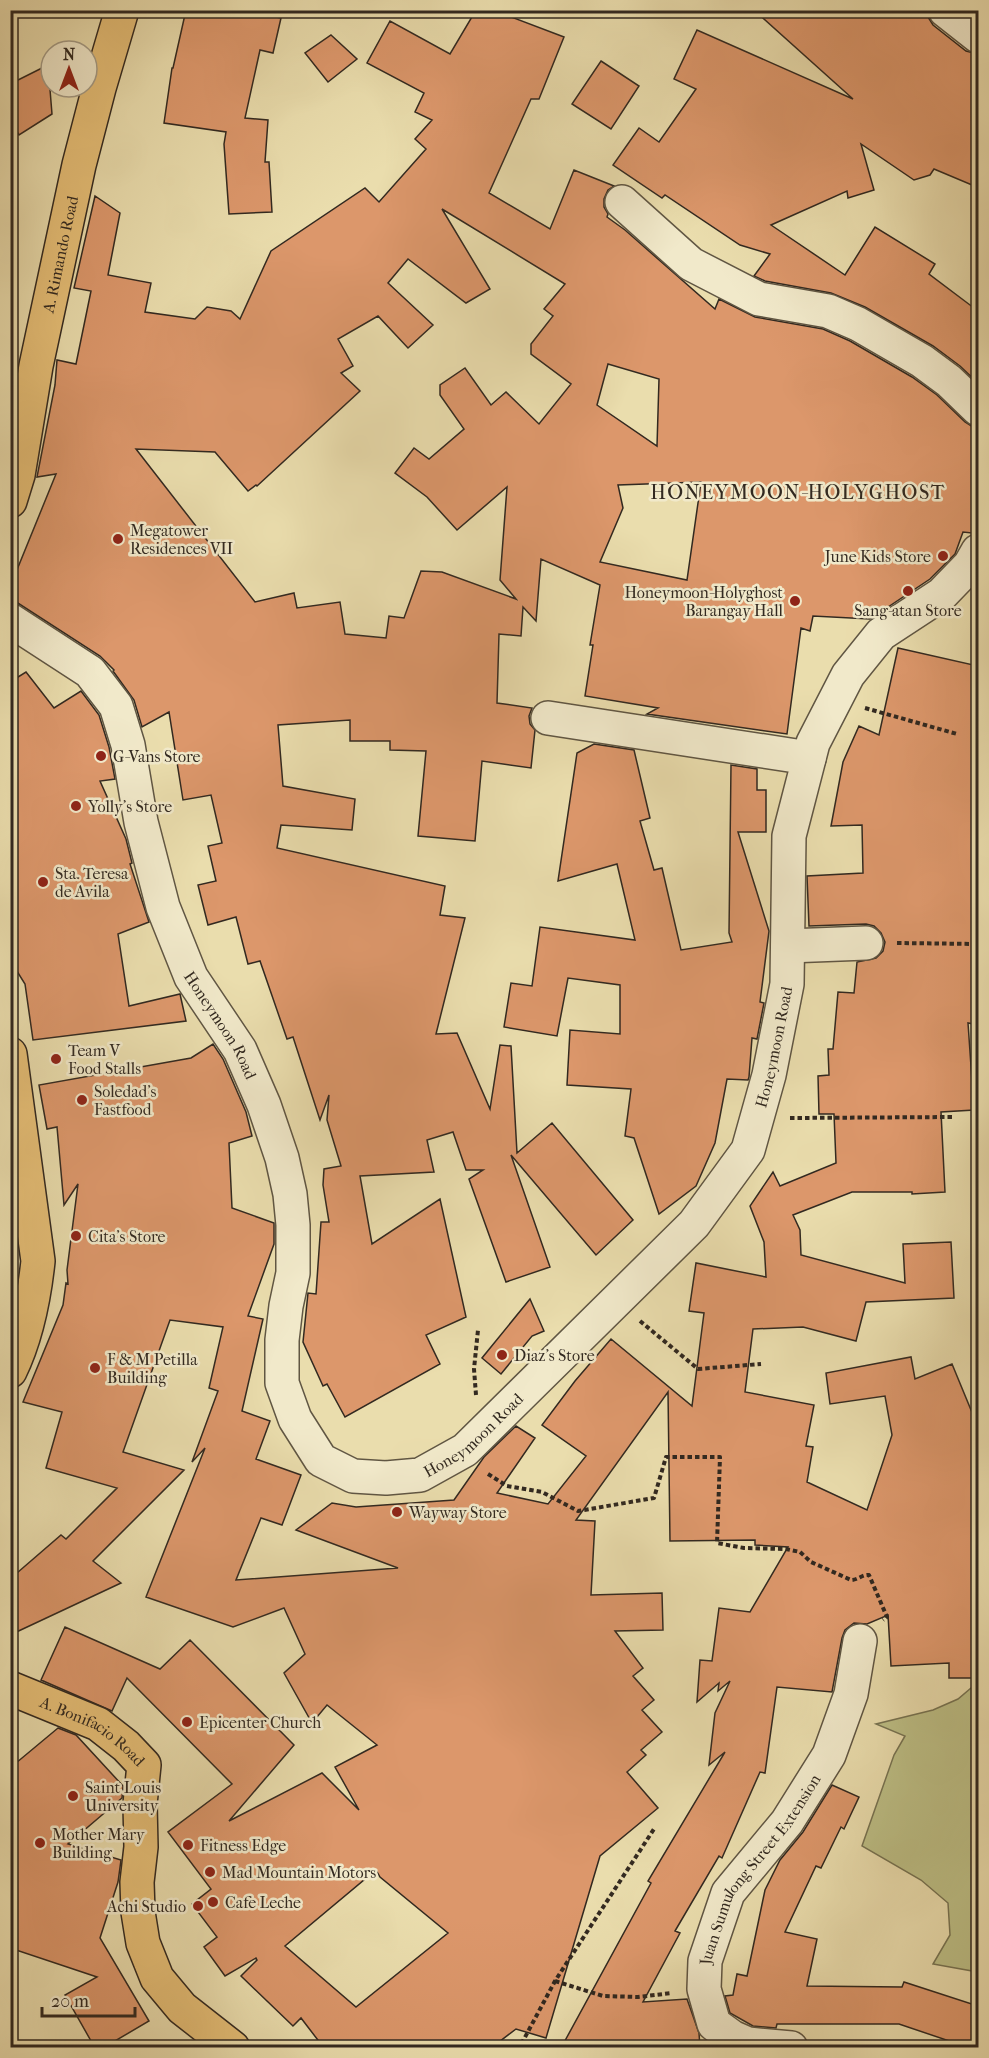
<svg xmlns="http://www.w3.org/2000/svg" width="989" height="2058" viewBox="0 0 989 2058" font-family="'IM FELL French Canon',serif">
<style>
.green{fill:#bdbf86;stroke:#787453;stroke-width:1.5}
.building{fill:#dc976b;stroke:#322920;stroke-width:1.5;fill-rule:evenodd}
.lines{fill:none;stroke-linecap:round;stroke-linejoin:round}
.minor-casing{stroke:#605643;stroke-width:36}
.major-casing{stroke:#322920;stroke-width:36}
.path{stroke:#322920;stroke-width:4;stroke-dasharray:4.5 3;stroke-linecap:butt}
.minor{stroke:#f1e9ca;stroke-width:33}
.major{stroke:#e5be76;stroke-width:33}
.poi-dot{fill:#8f2418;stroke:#f1e9ca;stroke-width:2}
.labels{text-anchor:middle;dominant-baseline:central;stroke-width:5;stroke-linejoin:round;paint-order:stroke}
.street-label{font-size:16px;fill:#322920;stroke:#f1e9ca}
.poi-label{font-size:16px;fill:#322920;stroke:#f1e9ca;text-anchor:start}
.quarter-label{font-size:20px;letter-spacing:1.5px;fill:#322920;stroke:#f1e9ca}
</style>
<rect width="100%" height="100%" fill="#eaddad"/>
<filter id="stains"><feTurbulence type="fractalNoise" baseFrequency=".00333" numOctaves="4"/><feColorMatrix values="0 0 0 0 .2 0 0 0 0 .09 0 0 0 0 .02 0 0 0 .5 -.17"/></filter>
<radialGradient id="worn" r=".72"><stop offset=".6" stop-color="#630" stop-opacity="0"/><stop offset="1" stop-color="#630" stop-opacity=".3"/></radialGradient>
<path class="green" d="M978,1682V1972L933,1964L950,1935L948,1903L921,1880L862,1846L894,1755L905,1736L876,1724L933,1710L958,1699Z"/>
<g class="building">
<path d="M186,10H239L281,18L273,53L260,50L245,118L268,120L265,162H269L272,212L229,214L224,144L226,132L164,123L172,68H173Z"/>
<path d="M476,10H493L564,37L539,99H531L489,193L550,229L574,170L614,186L608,190L604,199V207L608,214L607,217L625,230L715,309L719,299L755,317L823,329L850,341L912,377L937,395L965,422L973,427H978V501L972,533L963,532L955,554L930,579L870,619L813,616L810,631L801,628L787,734L647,714L658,708L585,696L593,645H590L600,585L541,559L536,621L523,607L521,636L499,634L497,703L532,708L529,716L530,724L535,730L531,768L482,761L475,841L418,836L426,751L390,750V741H350V720L278,725L283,786L355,799L352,830L281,825L277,848L445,886L440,915L465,918L436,1034L457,1033L490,1109L500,1045L511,1046L517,1153L552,1123L633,1220L596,1255L511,1155L550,1267L506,1282L469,1179L483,1170H466L453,1132L427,1140L434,1172L360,1176L372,1244L440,1199L466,1317L426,1335L440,1364L345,1417L327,1384L323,1386L303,1342L308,1293L316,1294L321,1222H329L323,1185L324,1169L341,1166L327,1120L329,1095L320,1120L293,1037L287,1039L260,961L248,964L236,917L208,925L198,885L216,881L208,846L222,843L211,795L183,800L169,712L142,727L134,700L113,671L114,670L100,656L10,598V587L56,474L37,477L55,385L57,360L76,364L91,291L74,288L95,196L120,213L108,275L151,283L145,312L195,319L207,307L231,311L240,319L271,251L365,188L379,202L426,149L415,139L432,120L415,112L424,93L367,63L390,21L450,54ZM442,209L565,284L544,309L553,316L531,344V354L571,384L539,424L506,392L491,405L465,368L440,385V395L464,429L429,459L414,448L395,473L427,497L457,530L507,487L500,580L516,599L442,572L421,571L404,618L389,616L386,638L345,634L340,602L297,608L294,593L255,602L136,449L215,452L248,491L256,485L257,486L360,391L341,373L353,366L338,339L378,316L408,348L433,325L388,283L408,259L466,303L490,289ZM608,364L659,379L657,446L597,405ZM701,482L687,580L600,562L623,508L618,485Z"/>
<path d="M754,10H927L928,17L933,25L966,51L978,54V170L972,185L934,169L930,175L914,180L861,144L874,190L848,198L847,191L771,225L845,275L875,227L935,264L929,274L978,311V383L960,366L933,346L865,307L831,293L765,281L754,276L770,254L740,245L665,195L662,198L613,165L639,128L659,142L696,89L674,79L697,30L853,99Z"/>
<path d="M331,35L357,59L328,82L305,53Z"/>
<path d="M601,61L639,86L611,129L572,104Z"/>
<path d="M48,65L52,114L19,135L10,120V84Z"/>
<path d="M898,648L978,666V949L974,1024L968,1023L974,1110L941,1112L945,1192L912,1194V1192H852L793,1215L800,1230L801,1255L905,1283L903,1244L951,1242L954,1298L866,1302L856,1341L803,1327L753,1329L745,1392L814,1405L806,1446L813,1447L807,1482L867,1510L892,1435L885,1396L830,1404L826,1373L911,1357L915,1379L952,1364L978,1427L977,1678H949V1663L891,1666L888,1615L867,1624L854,1623L845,1630L842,1638L832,1692L777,1687L765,1773L760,1772L722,1858L719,1856L675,1931L680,1933L643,2002L687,1999L699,2033L700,2048H561L651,1883L648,1881L725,1752L709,1765L715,1713L730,1681L718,1691L719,1683L697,1702L700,1660L712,1661L719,1608L750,1612L788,1547L755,1545V1540L670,1541L668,1392L576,1520L595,1521L591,1595L662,1593L663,1630L615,1631L643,1668L633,1676L654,1700L642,1710L662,1732L641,1750L646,1755L627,1772L658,1808L600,1856L546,2038L516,2029L491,2048H324L301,2018L293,2026L241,1976L257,1960L256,1958L225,1976L204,1947L217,1937L192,1904L211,1889L168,1832L232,1784L127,1678L112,1711L41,1680L65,1627L160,1669L190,1640L294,1745L229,1821L322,1773L359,1810L335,1767L377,1745L327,1705L312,1723L284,1673L305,1654L284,1608L233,1627L146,1597L205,1448L192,1462L218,1391L209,1388L223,1327L170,1320L123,1452L184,1470L93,1561L121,1583L10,1635V1579L61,1535L66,1539L117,1488L46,1468L62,1412L23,1402L63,1305L66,1283L68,1284L67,1270L78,1184L64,1205L57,1127L47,1129L39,1085L191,1058L213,1044L223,1059L246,1112L252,1136L229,1143L232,1208L274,1223V1244L248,1316L263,1319L242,1411L270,1421L256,1459L301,1475L282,1525L261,1518L236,1580L398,1568L296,1530L332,1503L356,1507L454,1500L484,1457L516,1426L535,1438L497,1493L548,1504L586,1456L542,1425L575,1381L611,1339L692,1406L704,1313L689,1311L696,1263L766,1277L764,1242L750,1206L773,1172L780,1186L836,1163L834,1114H819L818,1076L829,1075L828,1049H833L838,992L854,993L857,962L876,958L883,951L885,942L881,933L874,926L866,924L809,926L807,876L863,873L862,825L831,826L843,762L859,726L879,735ZM376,1870L380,1877L448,1933L356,2007L285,1946Z"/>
<path d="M26,672L54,708L81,691L99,715L109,747L115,779L100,781L126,839L132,863L130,864L149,922L118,934L129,1006L180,994L186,1021L33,1040L25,984L10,960V682Z"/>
<path d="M594,744L634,750L650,818L640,821L654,870L662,868L681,950L732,942L729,933L731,765L757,769V790H766V832H738L769,931L760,1002L764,1003L757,1039L752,1038L749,1077L748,1080L727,1079L715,1143L696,1186L659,1214L634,1138L625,1136L631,1089L567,1085L570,1030L620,1034V985L568,978L557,1036L504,1027L511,983L532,986L540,927L635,940L617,864L558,881L577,753Z"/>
<path d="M530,1299L544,1331L532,1336L501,1374L482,1358Z"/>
<path d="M58,1728L76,1735L123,1786L122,1798L68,1844L121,1860L118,1882L100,1938L149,2021L103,2048H95L65,1995L97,1977L10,1948V1768Z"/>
<path d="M832,1785L859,1797L844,1829L841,1827L821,1868L816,1866L785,1932L817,1939L807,1986L902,1987L904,1982L978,2006V2048H970L899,2024H777L776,2028L753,2026L730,2013L725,1996L733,1995L737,1974L747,1976L765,1890L780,1860L803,1832Z"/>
</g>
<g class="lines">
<g class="minor-casing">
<g id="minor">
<path d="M945,10L978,36"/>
<path d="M622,202L691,264L759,299L828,311L858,324L922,361L949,381L978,409"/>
<path id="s1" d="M10,620L90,672L116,706L128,745L141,822L163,907L191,977L240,1050L264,1105L282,1158L290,1194L293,1225V1273L286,1306L282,1340V1383L295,1419L321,1460L353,1476L386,1478L420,1475L465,1450L694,1224L748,1150L769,1075L787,984L789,836L813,743L848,675L881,634L942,594L970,565L978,551"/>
<path d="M548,718L809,758"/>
<path d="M788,946L866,943"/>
<path id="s2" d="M791,2048L748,2044L732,2037L714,2024L704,1989L705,1961L728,1893L787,1822L829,1755L851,1694L860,1641"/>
</g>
</g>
<g class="major-casing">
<g id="major">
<path id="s3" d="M10,501L18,475L36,366L79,165L99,88L122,10"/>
<path d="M10,1054L38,1261C34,1299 27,1336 10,1371"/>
<path id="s4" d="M10,1688L98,1724L126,1746L144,1765L140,1804L141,1847L137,1882L138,1912L143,1943L157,1978L182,2008L233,2048"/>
</g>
</g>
<g class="path">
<path d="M865,708L957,734"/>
<path d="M897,943L978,944"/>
<path d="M790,1118L954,1117"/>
<path d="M640,1321L698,1369L761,1364"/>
<path d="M476,1395L474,1369L478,1330"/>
<path d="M488,1474L507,1486L542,1492L578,1511L654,1498L666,1457H720L717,1543L744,1548L786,1549L800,1552L811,1562L851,1580C858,1580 863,1574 869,1575L887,1617L883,1620"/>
<path d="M555,1981L603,1996L638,1997L672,1993"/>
<path d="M515,2048L523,2041L555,1981L654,1829"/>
</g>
<use href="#minor" class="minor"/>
<use href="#major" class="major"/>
</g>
<g class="poi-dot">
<circle cx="118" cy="539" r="6"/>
<circle cx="943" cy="556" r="6"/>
<circle cx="908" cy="591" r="6"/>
<circle cx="795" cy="601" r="6"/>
<circle cx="101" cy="756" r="6"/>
<circle cx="76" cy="806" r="6"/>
<circle cx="43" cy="882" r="6"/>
<circle cx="56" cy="1059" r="6"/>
<circle cx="82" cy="1100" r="6"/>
<circle cx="76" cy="1236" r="6"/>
<circle cx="502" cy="1355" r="6"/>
<circle cx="95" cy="1368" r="6"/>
<circle cx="397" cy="1512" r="6"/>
<circle cx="187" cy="1722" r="6"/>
<circle cx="73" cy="1796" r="6"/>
<circle cx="40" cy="1843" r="6"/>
<circle cx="188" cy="1845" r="6"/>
<circle cx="210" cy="1872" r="6"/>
<circle cx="213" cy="1902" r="6"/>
<circle cx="198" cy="1906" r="6"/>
</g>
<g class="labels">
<g class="street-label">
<text stroke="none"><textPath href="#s3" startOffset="252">A. Rimando Road</textPath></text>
<text stroke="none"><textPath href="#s1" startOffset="477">Honeymoon Road</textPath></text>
<text stroke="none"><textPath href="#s1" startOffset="1612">Honeymoon Road</textPath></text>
<text stroke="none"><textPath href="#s1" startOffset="1108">Honeymoon Road</textPath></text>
<text stroke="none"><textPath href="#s4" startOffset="94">A. Bonifacio Road</textPath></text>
<text stroke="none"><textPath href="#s2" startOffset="255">Juan Sumulong Street Extension</textPath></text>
</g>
<g class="poi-label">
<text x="130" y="530">Megatower<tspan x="130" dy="18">Residences VII</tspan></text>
<text x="931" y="556" text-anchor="end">June Kids Store</text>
<text x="783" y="592" text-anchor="end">Honeymoon-Holyghost<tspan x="783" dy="18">Barangay Hall</tspan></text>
<text x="908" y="610" text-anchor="middle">Sang-atan Store</text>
<text x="113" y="756">G-Vans Store</text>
<text x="88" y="806">Yolly's Store</text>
<text x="55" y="873">Sta. Teresa<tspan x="55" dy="18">de Avila</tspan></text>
<text x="68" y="1050">Team V<tspan x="68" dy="18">Food Stalls</tspan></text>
<text x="94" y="1091">Soledad's<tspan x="94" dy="18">Fastfood</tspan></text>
<text x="88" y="1236">Cita's Store</text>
<text x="514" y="1355">Diaz's Store</text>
<text x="107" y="1359">F &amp; M Petilla<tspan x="107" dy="18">Building</tspan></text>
<text x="409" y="1512">Wayway Store</text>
<text x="199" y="1722">Epicenter Church</text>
<text x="85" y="1787">Saint Louis<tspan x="85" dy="18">University</tspan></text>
<text x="52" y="1834">Mother Mary<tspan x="52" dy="18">Building</tspan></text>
<text x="200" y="1845">Fitness Edge</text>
<text x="222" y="1872">Mad Mountain Motors</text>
<text x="225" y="1902">Cafe Leche</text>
<text x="186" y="1906" text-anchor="end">Achi Studio</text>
</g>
<g class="quarter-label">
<text x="798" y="492">HONEYMOON-HOLYGHOST</text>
</g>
</g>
<rect width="989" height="2058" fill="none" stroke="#eaddad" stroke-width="36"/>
<rect x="12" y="12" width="965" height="2034" fill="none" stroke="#322920" stroke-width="3"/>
<rect x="18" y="18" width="953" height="2022" fill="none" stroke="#322920" stroke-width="1.5"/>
<g transform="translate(69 69)"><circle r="28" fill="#f1e9ca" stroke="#a59c86" stroke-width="1.5"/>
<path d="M0-4.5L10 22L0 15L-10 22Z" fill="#8f2418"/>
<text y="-9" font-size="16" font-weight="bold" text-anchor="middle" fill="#322920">N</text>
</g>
<path d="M42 2007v9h93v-9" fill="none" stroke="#322920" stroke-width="3"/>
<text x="51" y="2007" font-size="18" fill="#322920" stroke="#f1e9ca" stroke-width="4.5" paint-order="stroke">20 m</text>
<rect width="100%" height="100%" filter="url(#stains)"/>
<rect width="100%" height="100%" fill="url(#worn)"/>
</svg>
